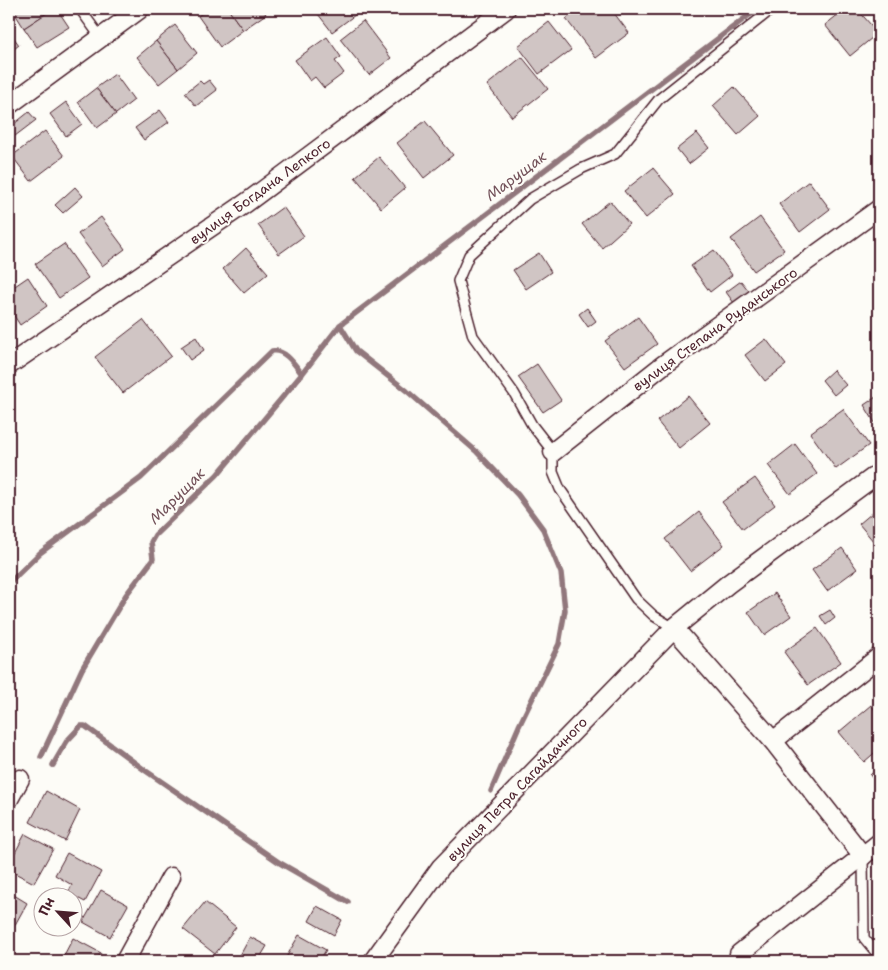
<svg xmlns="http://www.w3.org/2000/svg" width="888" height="970" viewBox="0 0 888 970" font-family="'Shantell Sans',sans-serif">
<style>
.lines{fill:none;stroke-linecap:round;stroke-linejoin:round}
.stream{stroke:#91777b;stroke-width:5.5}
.building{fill:#d0c5c4;stroke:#4a1f2b}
.lane-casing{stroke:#4a1f2b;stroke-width:12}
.street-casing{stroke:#4a1f2b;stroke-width:21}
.lane{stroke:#fdfcf7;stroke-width:9}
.street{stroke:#fdfcf7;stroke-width:18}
.labels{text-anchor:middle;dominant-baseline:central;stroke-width:4;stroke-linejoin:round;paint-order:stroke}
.street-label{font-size:14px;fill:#4a1f2b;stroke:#fdfcf7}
.water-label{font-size:15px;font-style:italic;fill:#73525a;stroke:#fdfcf7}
</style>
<rect width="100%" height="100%" fill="#fdfcf7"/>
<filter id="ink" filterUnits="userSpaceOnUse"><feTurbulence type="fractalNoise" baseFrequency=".02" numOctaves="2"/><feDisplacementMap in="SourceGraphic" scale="10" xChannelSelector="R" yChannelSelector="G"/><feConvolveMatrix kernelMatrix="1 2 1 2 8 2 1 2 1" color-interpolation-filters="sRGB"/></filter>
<g filter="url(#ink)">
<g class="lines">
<g class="stream">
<path d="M340,325L356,351L407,391L477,452L518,495L543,529L561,573L565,610L559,644L519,726L491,791"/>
<path d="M9,583L40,553L141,478L272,351C285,349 295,365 302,374"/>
<path d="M41,757L82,669L126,595L151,562L153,559L151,542L155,535L217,475L302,374L340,325L757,9"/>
<path d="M53,765L67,741L81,726H85L146,771L280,863L348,902"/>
</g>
</g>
<g class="building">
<path d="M12,9H53L24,28Z"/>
<path d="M53,9H57L69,27L37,47L24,28Z"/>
<path d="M208,9H228L243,30L220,47L198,16Z"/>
<path d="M228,9H262L266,14L243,30Z"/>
<path d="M324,9H363L332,32L318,14Z"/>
<path d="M579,9H611L629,33L596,58L566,19Z"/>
<path d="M845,9H857L878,33L850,56L825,25Z"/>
<path d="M363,21L391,58L369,75L340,39Z"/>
<path d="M549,22L571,50L539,74L518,46Z"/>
<path d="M175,25L197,53L178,69L156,41Z"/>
<path d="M9,31L19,45L9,53Z"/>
<path d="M327,37L341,57L335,61L344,73L324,88L315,77L310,81L295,60Z"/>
<path d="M156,41L178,69L159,84L137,57Z"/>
<path d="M522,57L548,89L512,117L487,85Z"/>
<path d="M115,74L134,100L116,114L96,88Z"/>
<path d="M209,80L217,90L196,106L185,93L200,81L203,84Z"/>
<path d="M734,87L760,116L738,135L713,106Z"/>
<path d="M96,88L116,114L97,128L78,102Z"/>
<path d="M66,102L82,124L66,136L50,114Z"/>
<path d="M160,110L169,122L144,140L135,128Z"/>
<path d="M29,112L36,120L15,136L9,128Z"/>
<path d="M425,121L453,155L424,178L397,143Z"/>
<path d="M45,131L64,156L31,181L12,156Z"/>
<path d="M697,133L709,148L689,164L677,149Z"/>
<path d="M379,157L405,188L381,208L355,177Z"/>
<path d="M653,168L675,194L646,218L624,191Z"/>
<path d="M809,181L830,209L800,232L779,204Z"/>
<path d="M75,187L83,196L63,213L55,205Z"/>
<path d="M610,201L629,224L602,248L582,224Z"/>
<path d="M283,207L304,236L279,254L258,225Z"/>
<path d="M101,217L125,249L102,266L78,234Z"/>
<path d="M760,217L784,250L754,271L731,239Z"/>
<path d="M64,244L88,278L59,298L35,264Z"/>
<path d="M246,248L268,273L244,293L223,269Z"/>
<path d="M714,250L732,275L710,292L691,266Z"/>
<path d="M539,253L551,272L526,289L513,270Z"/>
<path d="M28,277L47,306L20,325L9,308V290Z"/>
<path d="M741,281L749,291L734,303L726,292Z"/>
<path d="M587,308L596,321L588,327L579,314Z"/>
<path d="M638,317L657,344L625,367L605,341Z"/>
<path d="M143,320L171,356L123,393L95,357Z"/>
<path d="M196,337L204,350L190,360L181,347Z"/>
<path d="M766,339L786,365L765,381L745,355Z"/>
<path d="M537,364L561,400L543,412L518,377Z"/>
<path d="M833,370L846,385L834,395L822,380Z"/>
<path d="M879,395V408L877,410L879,425L877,426L864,405Z"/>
<path d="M688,396L710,423L679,448L657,421Z"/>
<path d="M843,409L869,445L836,469L810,433Z"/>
<path d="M795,444L817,474L790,494L768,465Z"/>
<path d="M755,478L775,505L743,529L722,502Z"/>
<path d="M879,507V548L859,524Z"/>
<path d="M699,512L724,545L690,571L665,539Z"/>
<path d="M842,548L857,569L827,591L812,570Z"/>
<path d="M775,593L791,616L764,635L748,612Z"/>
<path d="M830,610L835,618L826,625L820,616Z"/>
<path d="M817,628L841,662L808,685L784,652Z"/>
<path d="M871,705L879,715V749L864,762L839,732Z"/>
<path d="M879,767V787L870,775Z"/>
<path d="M46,791L80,810L65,841L30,822Z"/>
<path d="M25,834L53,849L34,883L9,870V864Z"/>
<path d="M67,853L101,872L85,902L68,893L72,885L55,875Z"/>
<path d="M101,890L128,905L110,937L83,922Z"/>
<path d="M9,892L27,903L11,932L9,931Z"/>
<path d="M205,902L236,927L215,954L183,929Z"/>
<path d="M317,906L342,920L334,935L309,921Z"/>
<path d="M299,935L326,950L319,961H284Z"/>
<path d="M250,937L267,946L258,961H237Z"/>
<path d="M73,938L101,953L96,961H61Z"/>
</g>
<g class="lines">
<g class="lane-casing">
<g id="lane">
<path d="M80,9L101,38"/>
<path d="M674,628L654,616L636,599L560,489L553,472V452L532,425L514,393L473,336L458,281L469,255L530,199L581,169L615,154L659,99L772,9"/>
<path d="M863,857L864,938L879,956"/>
</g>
</g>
<g class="street-casing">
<g id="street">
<path d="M9,105L140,9"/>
<path d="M9,365L246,203L506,9"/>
<path d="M553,452L663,365L879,209"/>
<path d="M773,741L879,657"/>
<path d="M9,799L20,779"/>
<path d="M863,856L773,741L674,628L728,584L879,473"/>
<path d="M739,954L879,843"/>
<path d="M125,961L171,877"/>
<path d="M373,961L441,867L674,628"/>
</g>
</g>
<use href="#lane" class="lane"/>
<use href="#street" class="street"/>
</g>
</g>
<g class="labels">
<g class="street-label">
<text transform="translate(260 191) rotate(-36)">вулиця Богдана Лепкого</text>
<text transform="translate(715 329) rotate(-36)">вулиця Степана Руданського</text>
<text transform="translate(517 789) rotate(-46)">вулиця Петра Сагайдачного</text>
</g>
<g class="water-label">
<text transform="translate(516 176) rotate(-37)">Марущак</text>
<text transform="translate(177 496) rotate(-45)">Марущак</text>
</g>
</g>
<rect width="888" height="970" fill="none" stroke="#fdfcf7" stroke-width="30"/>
<rect x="15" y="15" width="858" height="940" fill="none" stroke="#4a1f2b" stroke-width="2" filter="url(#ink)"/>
<g transform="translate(58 912) rotate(296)"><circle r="24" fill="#fdfcf7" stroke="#b5a4a5"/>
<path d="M0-4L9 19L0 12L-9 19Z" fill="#4a1f2b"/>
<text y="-8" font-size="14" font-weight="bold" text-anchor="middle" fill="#4a1f2b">Пн</text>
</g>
</svg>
